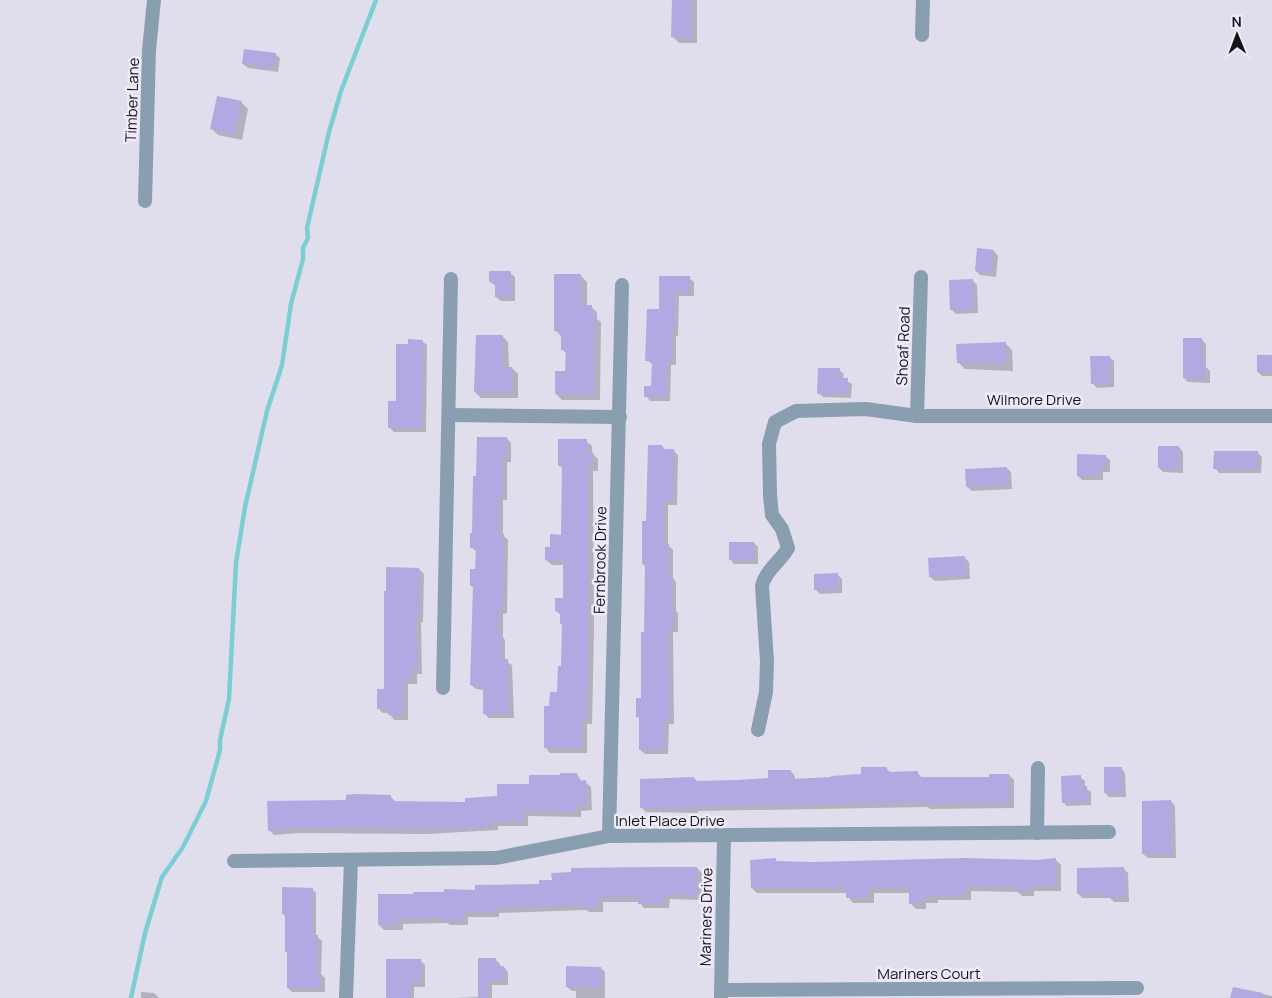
<svg xmlns="http://www.w3.org/2000/svg" width="1272" height="998" viewBox="0 0 1272 998" font-family="Manrope,sans-serif">
<style>
.shadow{fill:#0003}
.lines{fill:none;stroke-linecap:round;stroke-linejoin:round}
.stream{stroke:#7bcfd4;stroke-width:4.5}
.building{fill:#b1a9e2}
.minor{stroke:#899eb1;stroke-width:14}
.labels{text-anchor:middle;dominant-baseline:central;stroke-width:5;stroke-linejoin:round;paint-order:stroke}
.street-label{font-size:15px;fill:#141318;stroke:#edebfa}
</style>
<rect width="100%" height="100%" fill="#e0deed"/>
<g class="shadow">
<path d="M673,0H697V43H679L673,37Z"/>
<path d="M275,54L280,58L278,72L248,68L243,64Z"/>
<path d="M241,102L248,109L242,140L218,135L211,128Z"/>
<path d="M994,251L998,256L996,277L980,275L976,271Z"/>
<path d="M510,273L515,277V301H501L496,297V286L490,282Z"/>
<path d="M581,276L587,282V306L591,307L597,312V319L601,322L600,400H562L556,394L567,373V354L562,349L561,336L555,330Z"/>
<path d="M660,278H689L694,282V296H679L678,336H676V365H671L670,401H650L646,396L652,387L653,365L647,360L661,310Z"/>
<path d="M972,280L977,285L978,313L956,314L951,309Z"/>
<path d="M502,336L508,342L509,368H512L518,374V398H481L475,392Z"/>
<path d="M1202,340L1206,344V367L1210,371V383L1188,382L1184,378Z"/>
<path d="M422,341L427,345L426,432H394L389,427L397,403L409,346Z"/>
<path d="M1005,343L1012,350L1013,371L965,369L958,362Z"/>
<path d="M1109,357L1114,361V387L1097,388L1092,383Z"/>
<path d="M1272,357V376H1262L1258,372Z"/>
<path d="M839,370L844,374L843,379L852,384L851,398L823,397L818,393Z"/>
<path d="M507,438L511,443V462H507V500H503V535L508,540L507,613L503,614V637L505,640V661L512,665L514,718H489L484,713V690L476,689L471,685L474,588L471,586L476,570L477,552L471,547L477,477Z"/>
<path d="M586,441L592,446V453L598,459V471H593L594,631L592,724H587V753H550L545,747L551,707L559,694L563,667V626L561,624V615L556,611L564,599V565H552L546,560L551,549L562,536L563,469L559,465Z"/>
<path d="M662,446L666,450H673L678,455L677,505H668V545L673,550V578L676,582V611L678,613V632H673L674,724H669L668,754H645L640,750V720L638,717L642,700L645,634L646,567L643,564L648,523Z"/>
<path d="M1179,447L1183,452V473L1163,472L1159,468Z"/>
<path d="M1257,452L1262,457L1261,473H1219L1215,468Z"/>
<path d="M1105,456L1110,460V472H1103V480H1082L1078,476Z"/>
<path d="M1007,468L1011,472L1012,489L972,491L967,487Z"/>
<path d="M754,543L758,547V564H734L730,559Z"/>
<path d="M965,558L969,562L970,579L935,581L930,577Z"/>
<path d="M419,569L424,574L423,622H421L422,674H417V684H408V720H394L389,713H383L378,708Z"/>
<path d="M837,574L842,579V593L820,594L816,590Z"/>
<path d="M886,768L891,773L917,772L922,778H991L1009,775L1014,780V808L930,809L928,807L698,811V813L646,812L641,807L694,778L698,782L769,779L791,771L795,776V780L862,776Z"/>
<path d="M1121,768L1125,773L1126,797H1109L1105,793Z"/>
<path d="M577,774L582,782H585L591,787L592,810L581,811V817L528,816V826H498V830L426,834L299,833L274,835L269,830L347,801L390,796L396,802L467,804L499,797L530,785V776Z"/>
<path d="M1080,777L1085,781V788L1091,792V805L1067,806L1063,802Z"/>
<path d="M1171,801L1175,806L1176,858H1148L1143,854Z"/>
<path d="M1055,859L1061,865V891H1034V896H1022L1018,892L971,891V900H938V903H926V909H916L910,903V893H874V903H853L848,897V893H757L752,888L775,860L778,863L1036,862Z"/>
<path d="M697,868L702,873V900L670,899L669,908H644L639,902H603V912H589L586,910L499,913V917H468V925H450L447,923L403,924V930H384L379,925L414,895L476,891Z"/>
<path d="M1123,868L1128,873L1129,902H1114L1110,898H1083L1078,894Z"/>
<path d="M312,889L316,893V936L322,941L321,974L325,978V992H292L288,988L286,917L283,914Z"/>
<path d="M495,959L500,964V968L504,967L508,972V985H492V998H454L479,997Z"/>
<path d="M420,960L425,965V987H414V998H387Z"/>
<path d="M601,968L605,972V998H576V991H572L567,987Z"/>
<path d="M1234,988L1272,996V998H1231Z"/>
<path d="M141,992L154,993L159,998H141Z"/>
</g>
<g class="lines">
<path class="stream" d="M131,998L145,933L162,877L183,847L206,801L220,750V740L229,699L236,563L245,507L267,411L282,365L291,304L303,259V248L308,238L307,228L329,132L341,91L376,0"/>
</g>
<g class="building">
<path d="M672,0H691V38L671,37Z"/>
<path d="M244,49L276,53L274,68L242,64Z"/>
<path d="M217,96L242,101L235,134L210,129Z"/>
<path d="M977,248L994,250L992,273L975,271Z"/>
<path d="M489,271H511V297H495V282H489Z"/>
<path d="M554,274H581V305H592V315H595L594,395L555,394V371H565L566,350H561V331H554Z"/>
<path d="M659,276H690V293L675,292V332H672V361H667V397H644V386H651L652,361H645L647,309H659Z"/>
<path d="M973,279L974,309L950,310L949,280Z"/>
<path d="M476,335H503V367H512V393L474,392Z"/>
<path d="M1183,338H1202V365H1206V379L1183,378Z"/>
<path d="M408,339L423,340L422,428H388V401H396V344H408Z"/>
<path d="M1006,342V364L957,363L956,344Z"/>
<rect x="1257" y="355" width="15" height="17"/>
<path d="M1090,356H1110V383L1091,384Z"/>
<path d="M818,368H840L839,378H848L847,394H817Z"/>
<path d="M477,437H507V457H503V496H499V534H504L503,609H499L498,634H501V659H508L509,714H483V685H470L473,586H470V569H475L476,548H470V533H472L473,476H476Z"/>
<path d="M558,439H587V452H593V466H588V682L587,719H582V748H544V706H549L550,692H557L558,666H561L562,624H560V612L555,611V598H563V560H545V547H550V534L561,535L562,466H558Z"/>
<path d="M648,445H662V449H674L673,501H664V544H669V576H672V607H674V628H669L670,721L665,720L664,750H639V717H636V698H641V632H644L645,564H642V521H646Z"/>
<path d="M1158,446H1179V469L1158,468Z"/>
<path d="M1214,451H1258L1257,469H1213Z"/>
<path d="M1077,454L1106,455V469H1099V476H1077Z"/>
<path d="M1007,467L1008,485L966,487L965,469Z"/>
<rect x="729" y="542" width="25" height="18"/>
<path d="M965,556L966,575L929,577L928,558Z"/>
<path d="M386,567L419,568V618H416L418,669H412V680H404L403,715H388V709H377V689H384V591H386Z"/>
<path d="M838,573V589L814,590V574Z"/>
<path d="M861,767H887V772L918,771V777H989V774H1009V803L924,804V802L694,807V809L640,808V779L694,777V781L738,780L768,778V770H791V779L831,777V776L861,774Z"/>
<rect x="1104" y="767" width="18" height="26"/>
<path d="M560,773H577L578,781L586,780L587,806H576V812L523,811V822H493V826L456,829L293,828L268,831L267,801L346,800V795L357,794L391,795V801L465,802V798L497,796V784H529V775H560Z"/>
<path d="M1081,775V787L1087,786L1088,801L1062,803L1061,776Z"/>
<path d="M1171,800L1172,854H1142V801Z"/>
<path d="M776,858V861L813,862L966,858L1036,860L1056,858L1057,886H1029V891H1016V887L966,886V895L933,896V898H921V904H909V888H869V898H846V888H751L750,860Z"/>
<path d="M650,867H697V895H665V904H638V897H598V907L583,908V905L495,908V912H463V921H443V918L398,919V925H378V894H413V892H444V889L475,890V885L539,884V880H552L551,873L571,872V868Z"/>
<path d="M1124,867L1125,898H1108V894H1077V868Z"/>
<path d="M282,887L313,888L312,935H318L317,973H321V988H287V952H285V914H282Z"/>
<path d="M478,958H496V966H504V981H488V998H478Z"/>
<path d="M386,959H421V983H410V998H386Z"/>
<path d="M566,966L601,967V988L566,987Z"/>
<path d="M1233,987L1263,993L1262,998H1230Z"/>
</g>
<g class="lines">
<g class="minor">
<path d="M922,35L923,0"/>
<path d="M145,201L149,50L154,0"/>
<path d="M449,415L620,417"/>
<path d="M917,416L921,277"/>
<path d="M443,688L451,279"/>
<path d="M758,730L766,692L767,661L762,586C765,571 780,562 788,548L782,529L772,515L770,495L769,444L775,422L796,411L866,409L917,416H1272"/>
<path d="M1037,833L1038,768"/>
<path d="M609,836L622,285"/>
<path d="M234,861L496,858L609,836L1109,832"/>
<path d="M721,990L1137,988"/>
<path d="M346,998L351,861"/>
<path d="M721,998L724,836"/>
</g>
</g>
<g class="labels">
<g class="street-label">
<text transform="translate(132 100) rotate(-88)">Timber Lane</text>
<text transform="translate(903 346) rotate(-88)">Shoaf Road</text>
<text x="1034" y="399">Wilmore Drive</text>
<text transform="translate(600 560) rotate(-89)">Fernbrook Drive</text>
<text x="670" y="820">Inlet Place Drive</text>
<text transform="translate(706 917) rotate(-89)">Mariners Drive</text>
<text x="929" y="973">Mariners Court</text>
</g>
</g>
<g transform="translate(1237 35) rotate(359)" stroke="#edebfa" stroke-width="4" paint-order="stroke">
<path d="M0-4L9 19L0 12L-9 19Z" fill="#141318"/>
<text y="-8" font-size="14" font-weight="bold" text-anchor="middle" fill="#141318">N</text>
</g>
</svg>
